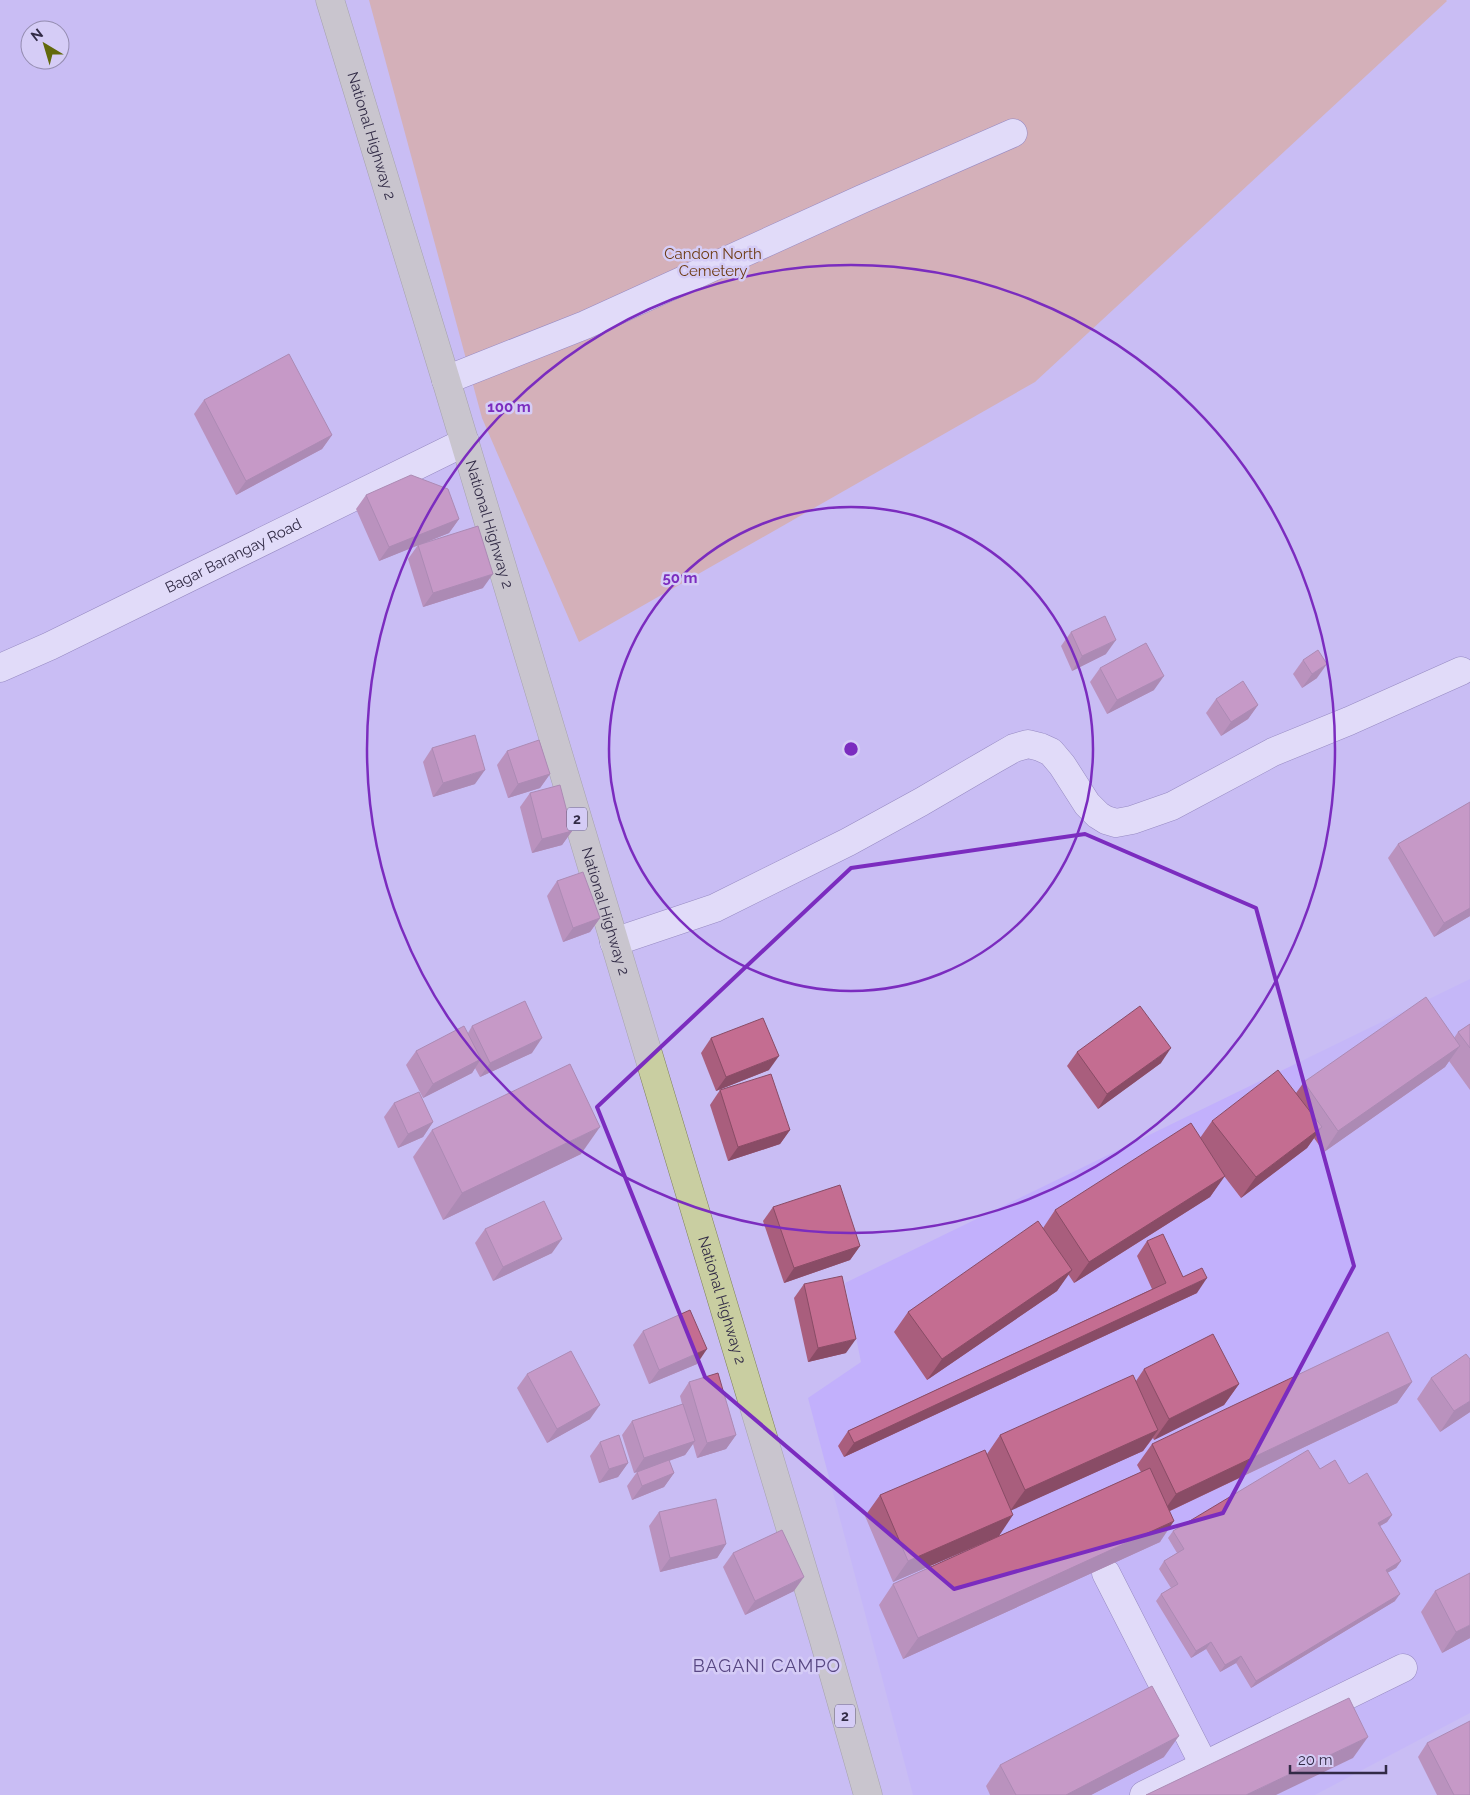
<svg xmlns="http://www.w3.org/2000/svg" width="1470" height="1795" viewBox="0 0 1470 1795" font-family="Raleway,sans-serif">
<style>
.built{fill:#c2b0fc}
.green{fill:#e29f71}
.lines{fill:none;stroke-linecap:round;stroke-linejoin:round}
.minor-casing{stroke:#5b4b87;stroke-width:29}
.major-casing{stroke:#7d8058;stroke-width:29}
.minor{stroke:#fff;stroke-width:28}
.major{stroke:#c9cea1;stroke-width:28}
.wall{fill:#a95e7d}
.shaded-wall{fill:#894c66}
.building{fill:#c46d91;stroke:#894c66}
.marked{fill:none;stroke:#7b2cbf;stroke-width:4;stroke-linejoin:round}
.ring{fill:none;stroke:#7b2cbf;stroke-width:2.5}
.labels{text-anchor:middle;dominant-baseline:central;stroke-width:5;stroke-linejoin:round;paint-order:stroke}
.shield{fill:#d5ccf6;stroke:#635b7b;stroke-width:1}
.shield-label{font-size:14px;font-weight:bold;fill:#322b46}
.street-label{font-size:15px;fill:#322b46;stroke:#d5ccf6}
.park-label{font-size:15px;fill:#6d3a12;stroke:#d5ccf6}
.quarter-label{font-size:18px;letter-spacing:1px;fill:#584783;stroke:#d5ccf6}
.centre{fill:#7b2cbf;stroke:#d5ccf6;stroke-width:2.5}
.ring-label{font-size:15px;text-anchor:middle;font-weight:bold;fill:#7b2cbf;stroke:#d5ccf6;stroke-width:5;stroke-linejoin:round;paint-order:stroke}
</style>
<rect width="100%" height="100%" fill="#c9bdf4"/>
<path class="built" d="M1470,979V1713L1315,1795H913L808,1398L861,1362L845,1283Z"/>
<path class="green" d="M369,0H1446L1447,1L1035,382L579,642L482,418Z"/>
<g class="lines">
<g class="minor-casing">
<g id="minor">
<path d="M446,380L585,325L862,199L1013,133"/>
<path id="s1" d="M0,668L50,646L465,442"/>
<path d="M614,942L715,908L848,842L921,802L993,760L1014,748L1028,744L1040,747L1051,752L1062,765L1087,804L1098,815L1106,820L1116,823L1132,820L1172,806L1273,752L1349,721L1461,671"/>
<path d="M1106,1573L1204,1765"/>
<path d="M1144,1795L1403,1668"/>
</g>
</g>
<g class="major-casing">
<g id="major">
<path id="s2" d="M330,0L446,380L823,1637L868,1795"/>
</g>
</g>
<use href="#minor" class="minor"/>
<use href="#major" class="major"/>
</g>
<g class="wall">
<path d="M204,400L332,435L322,449L236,495L194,414Z"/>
<path d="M366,495L459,519L449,533L422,544L483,588L423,607L408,559L418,545L379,561L356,509Z"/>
<path d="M1071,632L1106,654L1072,671L1061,646Z"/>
<path d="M1303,660L1317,678L1302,688L1293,674Z"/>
<path d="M1100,668L1154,690L1107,714L1090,682Z"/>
<path d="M1216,699L1258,705L1248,719L1221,736L1206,713Z"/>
<path d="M432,748L475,784L433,797L423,762Z"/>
<path d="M507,751L550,774L540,788L508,798L497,765Z"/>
<path d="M530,793L572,831L562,845L532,853L520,807Z"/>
<path d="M1470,802V916L1434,937L1388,858L1398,844Z"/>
<path d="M557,881L600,918L590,932L563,942L547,896Z"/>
<path d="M1470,1024V1090L1449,1061L1445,1067L1324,1152L1314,1138L1307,1148L1241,1198L1224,1176L1210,1197L1074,1283L1068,1274L1057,1291L927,1380L894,1332L908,1312L1043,1228L1055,1210L1200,1138L1212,1121L1296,1093L1304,1082L1454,1038L1458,1032Z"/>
<path d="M472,1026L532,1053L480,1077L475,1068L472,1073L423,1098L406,1065L416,1051L468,1033Z"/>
<path d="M711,1038L769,1070L716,1091L701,1053Z"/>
<path d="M1077,1052L1161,1063L1098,1109L1067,1066Z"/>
<path d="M720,1090L790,1130L780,1144L728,1161L710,1105Z"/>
<path d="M394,1103L433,1122L423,1137L398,1148L384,1117Z"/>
<path d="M432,1130L581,1154L443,1220L413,1157Z"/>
<path d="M773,1207L860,1246L850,1260L784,1283L763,1221Z"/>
<path d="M485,1229L552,1253L493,1281L475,1243Z"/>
<path d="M1147,1241L1183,1277L1197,1293L844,1457L838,1446L848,1431L1152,1289L1137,1256Z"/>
<path d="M804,1284L846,1353L808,1362L794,1298Z"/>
<path d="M643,1331L697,1364L649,1384L633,1345Z"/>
<path d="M1144,1369L1239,1384L1224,1405L1154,1440L1153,1438L1143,1451L1011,1510L999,1536L1141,1472L1137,1465L1152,1444L1412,1382L1397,1403L1170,1511L1160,1542L903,1659L879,1605L893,1584L998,1537L893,1582L865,1516L880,1495L987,1454L1000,1435L1136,1381Z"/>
<path d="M527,1374L590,1419L547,1443L517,1388Z"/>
<path d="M1431,1378L1470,1412L1440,1432L1417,1399Z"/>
<path d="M689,1382L736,1435L726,1449L697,1458L693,1444L685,1455L669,1461L674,1473L664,1487L632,1500L627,1486L637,1472L647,1468L634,1473L622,1435L632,1421L682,1404L680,1396Z"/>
<path d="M600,1442L628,1463L618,1477L599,1483L590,1456Z"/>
<path d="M1320,1469L1349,1484L1392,1515L1387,1522L1380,1526L1401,1561L1396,1568L1387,1573L1395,1601L1251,1688L1236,1663L1220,1672L1206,1649L1191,1658L1156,1601L1161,1594L1171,1588L1159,1569L1164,1561L1177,1553L1168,1538L1173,1531Z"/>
<path d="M659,1512L726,1544L717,1558L660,1572L649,1526Z"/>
<path d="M733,1553L794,1591L745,1615L723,1567Z"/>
<path d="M1435,1591L1470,1638L1442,1653L1421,1612Z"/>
<path d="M1427,1743L1470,1795H1437L1418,1757Z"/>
<path d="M1164,1757L1091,1795H990L986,1786L1000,1765Z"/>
</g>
<g class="shaded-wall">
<path d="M332,435L322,449L236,495L246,481Z"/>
<path d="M459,519L449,533L379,561L389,547Z"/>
<path d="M493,574L483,588L423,607L433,593Z"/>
<path d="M1116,640L1106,654L1072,671L1082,656Z"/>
<path d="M1327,664L1317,678L1302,688L1312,674Z"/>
<path d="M1164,676L1154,690L1107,714L1117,700Z"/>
<path d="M1258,705L1248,719L1221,736L1231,722Z"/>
<path d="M485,770L475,784L433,797L443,783Z"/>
<path d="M550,774L540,788L508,798L518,784Z"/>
<path d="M572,831L562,845L532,853L542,839Z"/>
<path d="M1470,908V916L1434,937L1444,923Z"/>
<path d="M600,918L590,932L563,942L573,928Z"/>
<path d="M542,1038L532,1053L480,1077L490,1063Z"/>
<path d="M1460,1046L1445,1067L1324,1152L1338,1131Z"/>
<path d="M1171,1048L1161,1063L1098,1109L1107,1094Z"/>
<path d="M779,1056L769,1070L716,1091L726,1077Z"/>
<path d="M481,1059L472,1073L423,1098L433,1084Z"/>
<path d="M433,1122L423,1137L398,1148L408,1134Z"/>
<path d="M600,1127L581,1154L443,1220L462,1193Z"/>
<path d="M1322,1127L1307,1148L1241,1198L1256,1177Z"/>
<path d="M790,1130L780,1144L728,1161L738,1147Z"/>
<path d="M1225,1176L1210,1197L1074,1283L1089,1262Z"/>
<path d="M562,1239L552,1253L493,1281L503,1267Z"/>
<path d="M860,1246L850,1260L784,1283L794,1268Z"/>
<path d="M1072,1270L1057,1291L927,1380L942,1359Z"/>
<path d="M1207,1278L1197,1293L844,1457L854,1443Z"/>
<path d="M856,1339L846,1353L808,1362L818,1348Z"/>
<path d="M707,1349L697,1364L649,1384L659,1370Z"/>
<path d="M1412,1382L1397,1403L1161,1515L1176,1494Z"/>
<path d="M1239,1384L1224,1405L1154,1440L1169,1419Z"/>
<path d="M1470,1401V1412L1440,1432L1454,1411Z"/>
<path d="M600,1405L590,1419L547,1443L557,1429Z"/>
<path d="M1158,1430L1143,1451L1010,1511L1025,1490Z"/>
<path d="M736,1435L726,1449L697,1458L707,1443Z"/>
<path d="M695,1441L685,1455L634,1473L644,1458Z"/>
<path d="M628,1463L618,1477L599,1483L609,1469Z"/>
<path d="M674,1473L664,1487L632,1500L642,1486Z"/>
<path d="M1013,1515L999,1536L893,1582L908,1561Z"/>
<path d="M1392,1515L1387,1522L1373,1530L1378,1523Z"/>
<path d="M1174,1521L1160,1542L903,1659L918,1638Z"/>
<path d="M726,1544L717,1558L660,1572L670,1558Z"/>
<path d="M1401,1561L1396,1568L1380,1577L1386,1570Z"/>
<path d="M804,1577L794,1591L745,1615L755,1601Z"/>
<path d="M1400,1594L1395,1601L1251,1688L1256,1681Z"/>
<path d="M1470,1625V1638L1442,1653L1456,1632Z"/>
<path d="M1211,1642L1206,1649L1191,1658L1196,1651Z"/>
<path d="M1241,1656L1236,1663L1220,1672L1225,1665Z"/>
<path d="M1179,1736L1164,1757L1091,1795H1066Z"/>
<path d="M1368,1737L1353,1758L1276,1795H1246Z"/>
</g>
<g class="building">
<path d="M289,354L332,435L246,481L204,400Z"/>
<path d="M411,475L448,489L459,519L389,547L366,495Z"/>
<path d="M478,526L493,574L433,593L418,545Z"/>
<path d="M1105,616L1116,640L1082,656L1071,632Z"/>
<path d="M1146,643L1164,676L1117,700L1100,668Z"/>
<path d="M1318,650L1327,664L1312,674L1303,660Z"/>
<path d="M1243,681L1258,705L1231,722L1216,699Z"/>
<path d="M475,735L485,770L443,783L432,748Z"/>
<path d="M539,740L550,774L518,784L507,751Z"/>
<path d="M560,785L572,831L542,839L530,793Z"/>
<path d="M1470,802V908L1444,923L1398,844Z"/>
<path d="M583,872L600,918L573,928L557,881Z"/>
<path d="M1426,997L1460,1046L1338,1131L1304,1082Z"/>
<path d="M525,1001L542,1038L490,1063L472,1026Z"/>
<path d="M1140,1006L1171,1048L1107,1094L1077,1052Z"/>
<path d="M763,1018L779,1056L726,1077L711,1038Z"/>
<path d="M1470,1024V1048L1458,1032Z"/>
<path d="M464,1026L481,1059L433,1084L416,1051Z"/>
<path d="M570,1064L600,1127L462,1193L432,1130Z"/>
<path d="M1278,1070L1322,1127L1256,1177L1212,1121Z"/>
<path d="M771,1074L790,1130L738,1147L720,1090Z"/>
<path d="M419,1092L433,1122L408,1134L394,1103Z"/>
<path d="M1191,1123L1225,1176L1089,1262L1055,1210Z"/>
<path d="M840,1185L860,1246L794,1268L773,1207Z"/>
<path d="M544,1201L562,1239L503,1267L485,1229Z"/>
<path d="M1038,1221L1072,1270L942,1359L908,1312Z"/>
<path d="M1163,1234L1183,1277L1202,1268L1207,1278L854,1443L848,1431L1166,1283L1147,1241Z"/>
<path d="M842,1276L856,1339L818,1348L804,1284Z"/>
<path d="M690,1310L707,1349L659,1370L643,1331Z"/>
<path d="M1388,1332L1412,1382L1176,1494L1152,1444Z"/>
<path d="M1213,1334L1239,1384L1169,1419L1144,1369Z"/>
<path d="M571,1351L600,1405L557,1429L527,1374Z"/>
<path d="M1466,1354L1470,1359V1401L1454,1411L1431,1378Z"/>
<path d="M718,1373L736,1435L707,1443L689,1382Z"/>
<path d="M1133,1375L1158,1430L1025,1490L1000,1435Z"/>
<path d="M683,1404L695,1441L644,1458L632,1421Z"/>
<path d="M619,1435L628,1463L609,1469L600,1442Z"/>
<path d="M985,1450L1013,1515L908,1561L880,1495Z"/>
<path d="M1308,1450L1320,1469L1335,1460L1349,1484L1367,1473L1392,1515L1378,1523L1401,1561L1386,1570L1400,1594L1256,1681L1241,1656L1225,1665L1211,1642L1196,1651L1161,1594L1178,1584L1164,1561L1184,1549L1173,1531Z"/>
<path d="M669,1460L674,1473L642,1486L637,1472Z"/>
<path d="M1150,1468L1174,1521L918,1638L893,1584Z"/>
<path d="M716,1499L726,1544L670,1558L659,1512Z"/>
<path d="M782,1530L804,1577L755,1601L733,1553Z"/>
<path d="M1470,1573V1625L1456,1632L1435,1591Z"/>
<path d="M1152,1686L1179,1736L1066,1795H1016L1000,1765Z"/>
<path d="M1349,1698L1368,1737L1246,1795H1146Z"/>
<path d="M1470,1721V1795H1454L1427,1743Z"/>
</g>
<path d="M0 0H1470V1795H0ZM1085,834L1256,908L1354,1266L1223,1513L954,1589L705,1377L597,1107L851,868Z" fill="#c9bdf4" fill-opacity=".55" fill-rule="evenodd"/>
<path class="marked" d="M1085,834L1256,908L1354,1266L1223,1513L954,1589L705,1377L597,1107L851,868Z"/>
<g class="ring">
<circle cx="851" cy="749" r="242"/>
<circle cx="851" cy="749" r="484"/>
</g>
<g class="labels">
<g class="shield">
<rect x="567" y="807.5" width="20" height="23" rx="4"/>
<rect x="835" y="1704.5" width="20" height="23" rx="4"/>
</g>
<g class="shield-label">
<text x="577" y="819">2</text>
<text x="845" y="1716">2</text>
</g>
<g class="street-label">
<text stroke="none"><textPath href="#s2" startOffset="142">National Highway 2</textPath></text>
<text stroke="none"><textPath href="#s2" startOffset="548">National Highway 2</textPath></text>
<text stroke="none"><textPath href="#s1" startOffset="259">Bagar Barangay Road</textPath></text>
<text stroke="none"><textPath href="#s2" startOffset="952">National Highway 2</textPath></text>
<text stroke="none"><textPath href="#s2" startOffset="1358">National Highway 2</textPath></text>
</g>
<g class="park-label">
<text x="713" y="254">Candon North<tspan x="713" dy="17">Cemetery</tspan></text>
</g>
<g class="quarter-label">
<text x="767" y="1665">BAGANI CAMPO</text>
</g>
</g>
<circle cx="851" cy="749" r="8" class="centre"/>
<g class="ring-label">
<text x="509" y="412">100 m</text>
<text x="680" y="583">50 m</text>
</g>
<g transform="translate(45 45) rotate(322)"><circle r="24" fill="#d5ccf6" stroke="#948cb0"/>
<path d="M0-4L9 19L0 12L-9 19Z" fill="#62690b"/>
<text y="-8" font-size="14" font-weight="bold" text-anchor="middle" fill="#322b46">N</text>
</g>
<path d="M1290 1765v8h96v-8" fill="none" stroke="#322b46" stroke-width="2.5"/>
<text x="1298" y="1765" font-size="15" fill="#322b46" stroke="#d5ccf6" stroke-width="4" paint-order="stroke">20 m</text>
</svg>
